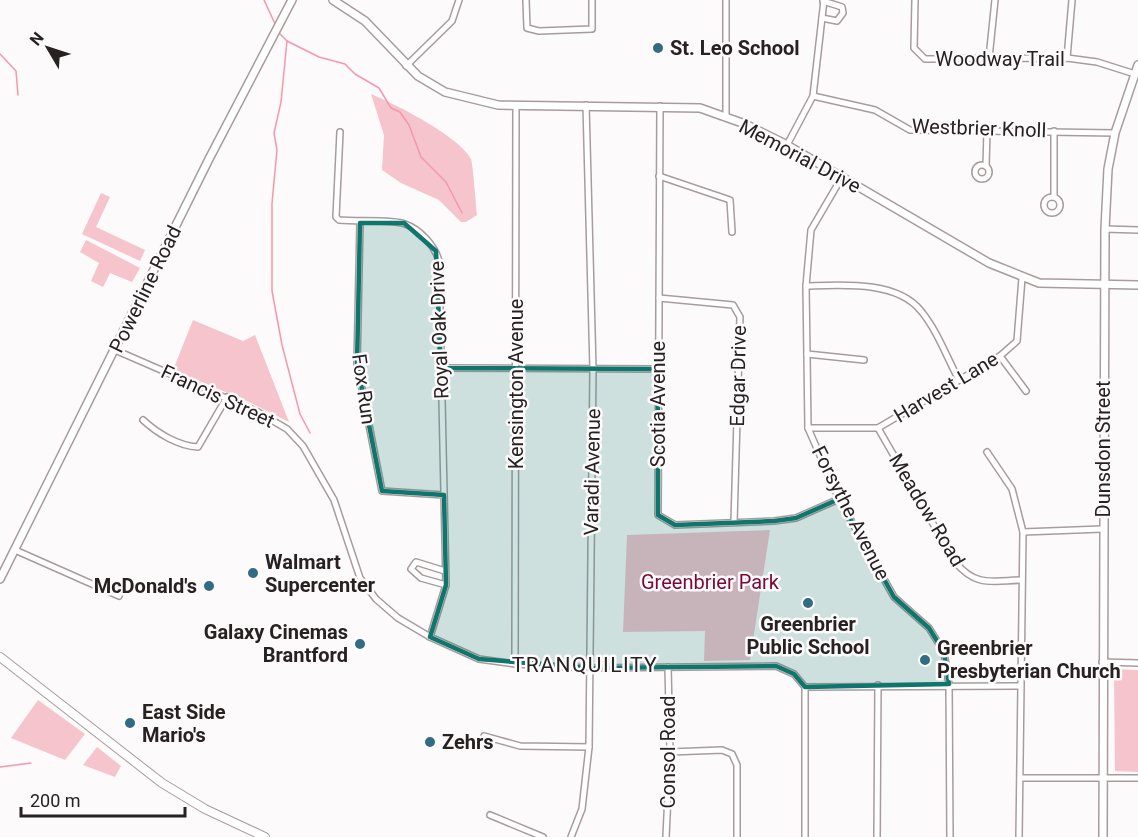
<svg xmlns="http://www.w3.org/2000/svg" width="1138" height="837" viewBox="0 0 1138 837" font-family="Roboto,sans-serif">
<style>
.green{fill:#f5c4cd}
.lines{fill:none;stroke-linecap:round;stroke-linejoin:round}
.stream{stroke:#f797ab;stroke-width:1.5}
.street-casing{stroke:#a99b9d;stroke-width:8}
.secondary-casing{stroke:#a99b9d;stroke-width:10}
.primary-casing{stroke:#a99b9d;stroke-width:10}
.street{stroke:#fff;stroke-width:5}
.secondary{stroke:#fff;stroke-width:7}
.primary{stroke:#fff;stroke-width:8}
.marked{fill:#0f766e;fill-opacity:0.2;stroke:#0f766e;stroke-width:4.5;stroke-linejoin:round}
.poi-dot{fill:#316c84;stroke:#fdfafb;stroke-width:2}
.labels{text-anchor:middle;dominant-baseline:central;stroke-width:5;stroke-linejoin:round;paint-order:stroke}
.poi-label{font-size:20px;font-weight:bold;fill:#272122;stroke:#fdfafb;text-anchor:start}
.street-label{font-size:20px;fill:#272122;stroke:#fdfafb}
.park-label{font-size:20px;fill:#7c0736;stroke:#fdfafb}
.neighbourhood-label{font-size:21px;letter-spacing:1.5px;fill:#272122;stroke:#fdfafb}
</style>
<rect width="100%" height="100%" fill="#fdfafb"/>
<g class="green">
<path d="M371,94C395,104 459,136 471,159C473,164 476,205 477,215L466,222H461L439,200L401,183L382,170L384,135Z"/>
<path d="M101,193L110,197L96,227L145,250L140,261L82,234Z"/>
<path d="M86,240L140,268L132,282L110,273L103,287L91,281L99,263L80,252Z"/>
<path d="M193,320L243,341L255,335L289,422L249,402L173,370Z"/>
<path d="M770,530L750,660L704,661L705,631L623,632L627,535Z"/>
<path d="M1114,669L1138,670V772L1115,771Z"/>
<path d="M38,700L85,734L65,760L11,738Z"/>
<path d="M97,747L121,766L115,777L83,765Z"/>
</g>
<g class="lines">
<g class="stream">
<path d="M264,0L276,26"/>
<path d="M279,33L287,41L319,57L345,64L355,74L379,88L391,108L400,112L409,125L421,157L446,182L462,213"/>
<path d="M287,41L281,102L274,133L277,150L272,203V291L282,345L300,414L310,433"/>
<path d="M0,54L16,71L18,95"/>
<path d="M0,767L31,763"/>
</g>
<g class="street-casing">
<g id="street">
<path d="M526,0L527,28L539,31L592,29V0"/>
<path d="M726,0V117"/>
<path d="M915,0L914,48L925,59L1067,58L1097,62L1135,74"/>
<path d="M822,18L837,21L843,13L842,7L823,1"/>
<path d="M989,58L995,0"/>
<path d="M1067,58L1072,0"/>
<path d="M406,66L452,21L459,0"/>
<path d="M813,96L875,110L910,130L1115,133"/>
<path d="M660,106L658,515L675,525L774,521L796,518L839,499"/>
<path d="M1054,131V197"/>
<path d="M340,132L336,217L339,220C356,222 393,219 405,224C420,229 435,246 439,261L446,585L430,637"/>
<path d="M787,145L813,96L824,0"/>
<circle cx="982" cy="172" r="7"/>
<path d="M986,166L987,131"/>
<path d="M659,176L730,200L732,232"/>
<path d="M842,177L811,230L806,286L808,428L839,499L894,597L929,628L944,652L949,684L950,837"/>
<circle cx="1052" cy="205" r="8"/>
<path d="M360,223L357,364L382,491L444,495"/>
<path d="M1105,229L1138,230"/>
<path d="M806,286C840,285 897,280 921,311C937,330 947,358 959,380"/>
<path d="M659,298L733,305L740,317L734,522"/>
<path d="M115,350L258,412L287,429L303,446L334,500L360,578L376,599L398,618L430,637L479,659L515,664L589,668L776,666L794,674L805,687"/>
<path d="M807,354L864,360"/>
<path d="M1000,356L1026,391"/>
<path d="M441,368L658,369"/>
<path d="M143,420C157,433 178,446 198,447L227,397"/>
<path d="M808,428H878L1000,356L1017,341L1022,278"/>
<path d="M878,428L955,562C976,587 991,581 1021,580"/>
<path d="M987,452L1012,489L1023,532L1019,837"/>
<path d="M1023,532L1102,529"/>
<path d="M15,550L119,596"/>
<path d="M445,571L416,562L411,569L421,578L446,585"/>
<path d="M1102,662L1138,663"/>
<path d="M515,664L516,105"/>
<path d="M805,687L1019,686"/>
<path d="M805,687V837"/>
<path d="M484,736L520,746L589,747"/>
<path d="M670,752L722,750L732,754L737,765V837"/>
<path d="M1020,778H1138"/>
<path d="M490,815L543,837"/>
<path d="M571,837L582,809L589,747L593,369L586,105"/>
<path d="M666,837L670,752L668,667"/>
<path d="M877,837L878,685"/>
</g>
</g>
<g class="secondary-casing">
<g id="secondary">
<path d="M333,0L365,21L418,76L445,92L498,105L700,108L745,124L787,145L989,263L1039,283L1138,285"/>
<path d="M0,579L209,159L292,0"/>
<path d="M1103,837L1105,229L1108,169L1115,133L1138,65"/>
</g>
</g>
<g class="primary-casing">
<path id="primary" d="M0,657L162,783L205,809L265,837"/>
</g>
<use href="#street" class="street"/>
<use href="#secondary" class="secondary"/>
<use href="#primary" class="primary"/>
</g>
<path class="marked" d="M360,223H404L436,251L441,368L658,369V515L675,525L774,521L796,518L839,499L894,597L929,628L944,652L949,684L805,687L794,674L776,666L589,668L479,659L430,637L446,585L444,495L382,491L357,364Z"/>
<g class="poi-dot">
<circle cx="658" cy="48" r="6"/>
<circle cx="253" cy="573" r="6"/>
<circle cx="209" cy="586" r="6"/>
<circle cx="808" cy="603" r="6"/>
<circle cx="360" cy="644" r="6"/>
<circle cx="925" cy="660" r="6"/>
<circle cx="130" cy="723" r="6"/>
<circle cx="430" cy="742" r="6"/>
</g>
<g class="labels">
<g class="poi-label">
<text x="670" y="48">St. Leo School</text>
<text x="265" y="562">Walmart<tspan x="265" dy="23">Supercenter</tspan></text>
<text x="197" y="586" text-anchor="end">McDonald's</text>
<text x="808" y="624" text-anchor="middle">Greenbrier<tspan x="808" dy="23">Public School</tspan></text>
<text x="348" y="632" text-anchor="end">Galaxy Cinemas<tspan x="348" dy="23">Brantford</tspan></text>
<text x="937" y="648">Greenbrier<tspan x="937" dy="23">Presbyterian Church</tspan></text>
<text x="142" y="712">East Side<tspan x="142" dy="23">Mario's</tspan></text>
<text x="442" y="742">Zehrs</text>
</g>
<g class="street-label">
<text x="1000" y="59">Woodway Trail</text>
<text transform="translate(979 128) rotate(2)">Westbrier Knoll</text>
<text transform="translate(800 156) rotate(28)">Memorial Drive</text>
<text transform="translate(145 289) rotate(-64)">Powerline Road</text>
<text transform="translate(439 330) rotate(-92)">Royal Oak Drive</text>
<text transform="translate(738 376) rotate(-89)">Edgar Drive</text>
<text transform="translate(516 384) rotate(-90)">Kensington Avenue</text>
<text transform="translate(946 387) rotate(-31)">Harvest Lane</text>
<text transform="translate(364 389) rotate(82)">Fox Run</text>
<text transform="translate(218 396) rotate(25)">Francis Street</text>
<text transform="translate(658 404) rotate(-90)">Scotia Avenue</text>
<text transform="translate(1103 449) rotate(-90)">Dunsdon Street</text>
<text transform="translate(592 472) rotate(-89)">Varadi Avenue</text>
<text transform="translate(927 510) rotate(59)">Meadow Road</text>
<text transform="translate(851 513) rotate(63)">Forsythe Avenue</text>
<text transform="translate(668 752) rotate(-90)">Consol Road</text>
</g>
<g class="park-label">
<text x="710" y="582">Greenbrier Park</text>
</g>
<g class="neighbourhood-label">
<text x="585" y="665">TRANQUILITY</text>
</g>
</g>
<g transform="translate(48 48) rotate(309)" stroke="#fdfafb" stroke-width="4.5" paint-order="stroke">
<path d="M0-4.5L10 22L0 15L-10 22Z" fill="#272122"/>
<text y="-9" font-size="16" font-weight="bold" text-anchor="middle" fill="#272122">N</text>
</g>
<path d="M21 807v9h164v-9" fill="none" stroke="#272122" stroke-width="3"/>
<text x="30" y="807" font-size="18" fill="#272122" stroke="#fdfafb" stroke-width="4.5" paint-order="stroke">200 m</text>
</svg>
